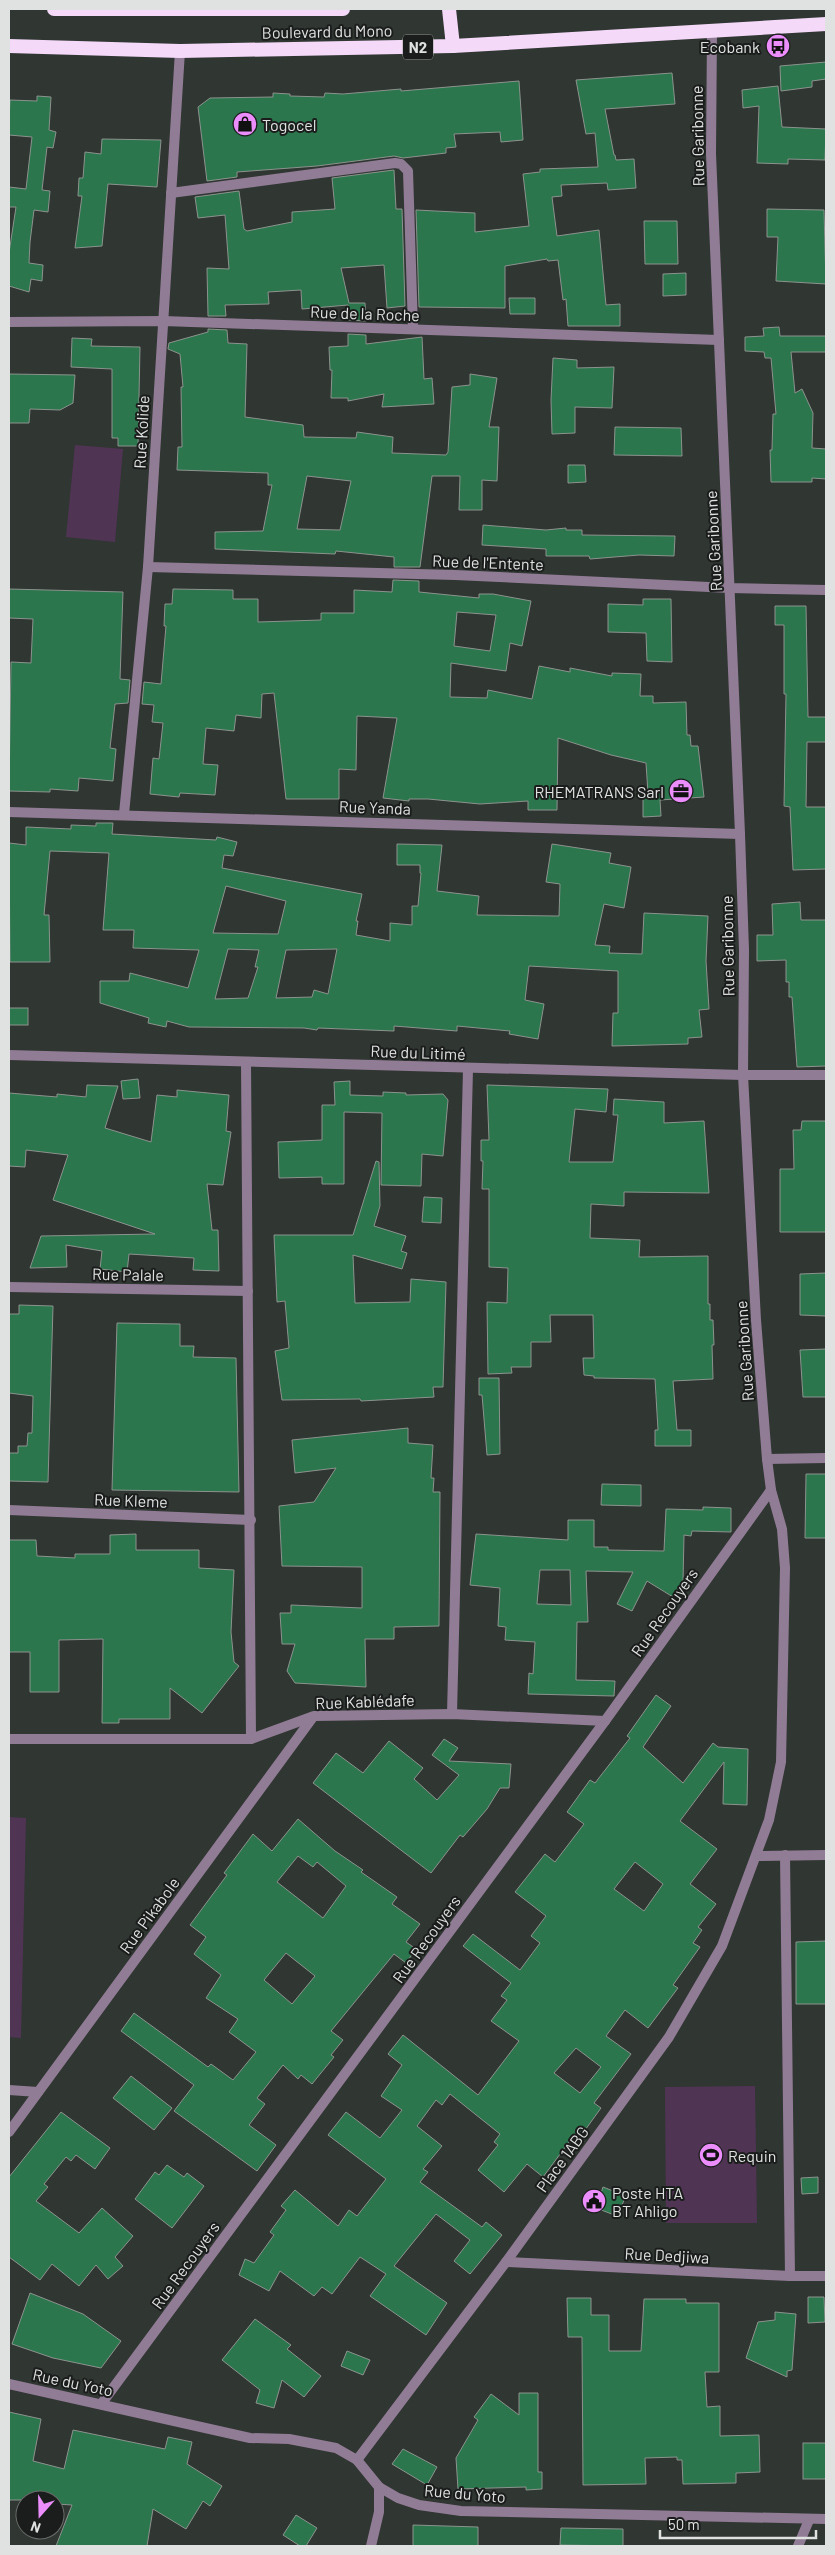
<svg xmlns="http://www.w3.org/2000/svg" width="835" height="2555" viewBox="0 0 835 2555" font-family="Barlow,sans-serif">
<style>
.pitch{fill:#503454}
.building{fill:#2b764d;stroke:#8c938e;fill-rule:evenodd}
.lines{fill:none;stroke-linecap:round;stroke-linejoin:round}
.minor{stroke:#917c95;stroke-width:10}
.trunk{stroke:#f4d9f9;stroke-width:14}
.labels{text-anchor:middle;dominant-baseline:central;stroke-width:4;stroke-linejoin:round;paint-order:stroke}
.shield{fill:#1a1d1b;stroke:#a4a7a5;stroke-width:1}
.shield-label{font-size:15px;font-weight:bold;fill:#dfe2e0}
.street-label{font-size:16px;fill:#dfe2e0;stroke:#1a1d1b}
.poi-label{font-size:16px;fill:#dfe2e0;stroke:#1a1d1b;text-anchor:start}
</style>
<rect width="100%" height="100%" fill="#303632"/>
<g class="pitch">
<path d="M75,445L123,449L115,542L66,537Z"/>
<path d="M9,1817L26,1818L21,2038L9,2037Z"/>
<path d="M755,2086L757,2223H666L665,2087Z"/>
</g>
<g class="building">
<path d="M826,62V79L812,81V87L781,91L780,66Z"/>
<path d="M672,73L675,104L605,109L614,155H615L616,160L634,159L636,188L608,190L607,183L561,185L562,196L552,197L557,236L599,230L606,305L620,304V326H568L566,299L563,300L558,260L548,261L547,259L505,266V308L419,307L416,210L475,213V232L529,226L523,174L540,172V169L598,167L595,133L586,134L576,80Z"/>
<path d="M519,81L523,140L501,142L500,132L454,134L456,147L446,148V153L403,158L394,156L317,166L237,172V177L207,181L198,107L210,98L273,97V93L290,94V96L324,97L325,93L343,94L401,89V91Z"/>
<path d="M778,86L782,127L826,129L825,160L788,159V164L757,163L759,106L743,108L742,90Z"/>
<path d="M37,96L51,97L49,130L56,132L53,148L47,147L42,190L50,191L48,212L34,210L30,242L29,263L43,265L42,281L31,279L29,292L9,286V253L16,207H9V187L26,189L32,137L9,135V122L10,100L37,101Z"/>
<path d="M102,139L161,140L157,187L108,184L102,246L75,248L82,196H78L79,178H83L85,152L101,154Z"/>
<path d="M394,170L396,209H402L405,306L387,308L384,265L341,268L349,303H365L366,321L348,320V305L302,309L301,290L268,292L269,304L225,305L226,316H208L207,268L229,269L225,215L198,218L195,197L239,191L244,229L247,231L292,222V212L335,209L332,178Z"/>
<path d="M767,209L824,210L826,284L776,281L778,237H767Z"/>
<path d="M644,221H677L678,264H645Z"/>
<path d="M686,273V295L663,296V274Z"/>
<path d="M509,298H535V314H510Z"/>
<path d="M779,327L780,336H826V352H791L795,393L802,389L813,413L812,448L826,449V479L812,478V482H771L770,450H772L773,414H776L771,358H765L764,352L745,351V337L764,336L763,328Z"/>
<path d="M208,329L227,330L228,343L247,344L245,417L303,425L304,437L356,438L357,432L393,437L392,453L446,455L448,452L452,387L470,385V374L497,378L489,427H499L497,481L482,480V510H459L460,476H432L420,567H394V557L336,551L335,554L215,549V532L263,531L272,485H268V473L177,470L178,447H182L181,387H183L180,354L168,349L169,343L208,332ZM307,476L351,481L340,530L297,529Z"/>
<path d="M348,334L366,335V344L422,337L424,379L432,378L434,404L382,407L384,394L348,401V398H331L332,370H330L329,347L348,346Z"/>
<path d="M72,338L92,339L91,346L140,347L138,446H118V438H112V369L71,367Z"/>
<path d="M553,358L577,360V368L614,367L612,408L575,407V433L552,434L551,400Z"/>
<path d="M9,374L75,375L73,403L60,410L30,409L29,423H9Z"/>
<path d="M615,427L681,428L682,456L614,455Z"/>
<path d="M568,465H585L586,482L568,483Z"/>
<path d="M483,525L546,530L566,528V530H582V535L675,536L674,556L639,555L590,559L589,556H546V549L482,545Z"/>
<path d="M393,580L419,581V592L479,598V594H493L531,601L522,646L510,643L506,671L451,663L450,697L487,698L488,690L532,699L539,666L570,672V668L612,676V673L641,674L640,696H653V703L686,702L687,735H690L691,746H698L704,797L660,800L661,816L643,817V793H648L646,763L611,755L558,738L557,810H528V801L480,804L428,799H409V801L383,798L397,718L357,716L356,770L339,769V799H286L274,693L262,694L261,718L236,715L234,731L206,728L203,764L218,765L215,795L180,793L179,797L150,794L153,758L159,759L163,723L152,722L154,705L142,704L144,682L161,684L166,626H164L165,604H172L173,589L233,590V599H258V622L321,620V613H354V590L392,592ZM457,612L496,615L490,651L454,646Z"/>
<path d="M9,589L123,592L120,679L130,680L128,703L115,704L110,748L116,749L113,781L79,778L78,791L50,789V792L9,791L11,662L31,663L33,619L9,618Z"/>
<path d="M643,599H671L672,662L647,661L646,633L608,632V604L643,605Z"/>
<path d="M775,606H806L808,717H826V742H807L806,807H826V869L793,870L790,807L784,806L786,694H784V625H775Z"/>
<path d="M96,823H113L112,834L216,840L217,837L237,842L233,856L224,855L222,868L362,894L356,921H358L356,935L390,941V923L412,925V906H418L421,873H420V865H397V844L442,845L437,891L479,896L477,915L559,916L560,884L546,882L552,844L611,853L609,863L631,867L624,908L604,904L595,945L610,946L609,953L642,954L644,913L708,916L706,961L709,1009L699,1010L702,1037L688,1038V1044L612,1046L613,1013H618V971L529,966L525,1000L544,1004L538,1039L509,1034L510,1031L457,1026V1031L394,1026V1031L318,1028L317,1030L304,1028L189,1027L167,1021L166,1027L148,1023L149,1018L100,1003V981H129L130,973L188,988L199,950L133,948L134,930H103L109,853L50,851L44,915H49L50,962H10L9,843L26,845V827L71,829V825L96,826ZM226,886L286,901L278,934L213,933ZM228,949L259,950L255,967H258L248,998L215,999ZM337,949L328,994L314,990L312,997L276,998L286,950Z"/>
<path d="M800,902L801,920H826V1066L797,1067L792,997H789V982H786V960L757,961V935H773L772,904Z"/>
<rect x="9" y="1008" width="19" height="17"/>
<path d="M138,1079L140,1098L123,1099L121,1081Z"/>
<path d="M350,1081V1095L383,1096V1092L406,1093V1095L443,1094L448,1100L443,1156L422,1154L421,1186L381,1185L382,1113L344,1112V1184H322V1177L279,1178L278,1142L322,1140V1105H335L334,1082Z"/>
<path d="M87,1085L118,1086L105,1128L151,1142L157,1095L177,1097V1090L229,1095L226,1131L231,1132L223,1185L207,1184L212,1230H218L219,1271L193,1270L194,1258L129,1254L127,1272L100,1269L102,1251L66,1245L67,1267L30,1268L41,1236L155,1234L53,1200L68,1155L26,1150L25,1167L9,1166V1093L57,1097V1094L86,1097Z"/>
<path d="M487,1085L608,1089L606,1112L575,1109L569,1162H613L618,1115H613L614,1099L664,1102V1123L704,1121L709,1193L624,1192V1206L591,1204L590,1238L640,1240L639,1257L708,1256V1304H710V1320H713L714,1345H712L713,1379L673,1381L677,1430H691V1446H655V1430H658L655,1379L594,1378V1376L584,1375L583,1358H594L593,1315H550L551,1342H531V1367H511L512,1373L488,1374L487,1302L507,1303L508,1268L489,1267V1189H482L483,1161H481V1140H489Z"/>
<path d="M802,1121H826V1232H780V1169H794L793,1130H801Z"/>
<path d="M376,1161L379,1162L380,1206L374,1226L406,1236L401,1251L407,1253L402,1269L353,1255L355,1303L410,1302L411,1279L446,1282L443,1387H433L434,1397L361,1401L360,1399L282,1400L275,1351L289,1348L285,1301L277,1302L274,1235H353Z"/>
<path d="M424,1197L442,1198L441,1223L422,1222Z"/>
<path d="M826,1273V1316L800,1315V1274Z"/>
<path d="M19,1305L53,1306L48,1482L9,1481V1453H18V1446H27L28,1433H32L33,1396L9,1393V1314H19Z"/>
<path d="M117,1323L180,1324V1346H194L193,1357L236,1358L239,1492L112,1490Z"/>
<path d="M826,1349V1397H803L800,1350Z"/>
<path d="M479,1378H499L500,1454L487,1455L482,1395H479Z"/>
<path d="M408,1428V1443L433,1445L431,1478H434L433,1492H440L439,1626L394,1627V1639H365L366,1687L295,1683L287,1671L295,1644H282L280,1613H291V1605L362,1608V1567L282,1566L279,1506L314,1502L336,1468L295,1473L292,1440Z"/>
<path d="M806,1474H826V1538H805Z"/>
<path d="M602,1484L641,1485V1506L601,1505Z"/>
<path d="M703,1507L731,1508V1532L692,1531L691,1536L684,1535L683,1582L673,1597L647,1581L632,1611L617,1604L633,1572L586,1571L588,1622H577L576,1680L615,1681L614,1696L528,1694L529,1673L533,1674L535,1642L505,1640L506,1627L498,1626L500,1588L470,1585L476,1534L568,1540V1520H594V1547H608V1550L664,1551L666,1509L703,1510ZM540,1570H570L571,1605L537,1604Z"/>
<path d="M136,1534V1550H199V1568L234,1570L231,1632L234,1662L239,1666L202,1713L170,1688V1719H119V1723H102L103,1639L59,1640V1692H30V1652H9V1540H36L37,1556L75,1558V1554H110V1535Z"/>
<path d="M656,1695L671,1706L643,1747L683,1783L713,1743L718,1747L748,1749L747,1805L723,1804L724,1762L680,1821L717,1849L690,1884L716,1904L698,1927L702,1930L693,1943L700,1947L673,1985L678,1988L648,2028L625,2010L606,2036L631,2054L594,2103L601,2108L580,2137L575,2134L543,2177L527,2164L504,2192L478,2170L498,2145L494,2142L500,2134L450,2094L442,2105L436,2100L417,2126L442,2146L423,2169L428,2172L420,2182L482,2227L486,2222L502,2235L470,2274L454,2261L470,2240L436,2214L394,2266L447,2303L426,2335L370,2296L386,2274L360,2257L332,2294L322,2287L314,2296L280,2271L269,2291L239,2275L245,2259L254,2263L274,2235L270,2232L286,2210L281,2206L295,2190L338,2226L349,2210L357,2216L386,2179L328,2135L346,2112L380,2138L402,2110L381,2096L402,2065L388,2054L403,2035L478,2095L519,2041L491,2021L507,2000L501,1996L511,1983L463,1946L473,1934L520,1970L540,1943L531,1936L546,1916L515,1892L545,1854L555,1862L584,1824L567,1812L590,1780L595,1783L630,1738L627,1736ZM635,1862L663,1884L644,1911L614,1889ZM576,2048L601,2067L580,2093L554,2073Z"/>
<path d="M444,1739L458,1748L449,1761L511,1764L509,1788H500L487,1809L463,1837L460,1835L431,1873L313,1783L336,1753L363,1773L389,1741L423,1768L414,1779L437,1800L459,1775L432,1755Z"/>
<path d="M298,1819L335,1851L363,1870L361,1872L397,1897L392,1904L420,1924L406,1942L416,1949L406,1963L394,1954L331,2031L343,2040L331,2055L334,2057L312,2084L301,2075L298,2079L283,2065L257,2098L265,2104L249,2125L276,2145L257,2171L174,2111L194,2085L121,2031L134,2013L208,2067L211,2064L233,2080L256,2052L229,2032L238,2019L206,1998L221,1975L194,1954L206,1937L190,1925L227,1875L224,1873L253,1834L272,1851ZM298,1856L313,1867L317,1862L346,1886L323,1918L277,1882ZM286,1953L315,1976L292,2004L264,1980Z"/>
<path d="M826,1941V2004H796V1942Z"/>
<path d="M131,2076L172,2108L154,2130L113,2098Z"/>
<path d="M61,2112L110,2148L95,2169L76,2155L71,2161L66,2157L44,2184L48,2187L36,2201L79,2233L102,2208L133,2236L115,2257L123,2266L108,2279L96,2265L79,2286L52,2264L40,2280L9,2257V2177Z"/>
<path d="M167,2165L184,2177L187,2173L204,2186L172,2228L135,2199L155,2172L159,2175Z"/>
<path d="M818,2177V2193L802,2194L801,2178Z"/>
<path d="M603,2187L626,2196L617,2216L596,2208Z"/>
<path d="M30,2293L83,2314L121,2341L101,2368L53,2358L12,2344Z"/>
<path d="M808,2297H824L825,2322L808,2323Z"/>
<path d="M567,2298H591V2315H609V2351H641L644,2299H686V2303H719V2372H705L707,2407L720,2406V2436L759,2435L760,2472L736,2473V2483L683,2484L682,2460H677V2457L645,2458L646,2484L583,2485L582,2337H568Z"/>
<path d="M775,2312L796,2314L792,2370L787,2371V2377L746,2358L758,2322L775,2320Z"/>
<path d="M255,2319L291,2345L287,2349L321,2376L304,2397L282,2380L274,2408L256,2403L260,2390L222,2360Z"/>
<path d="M347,2351L370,2360L363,2375L341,2366Z"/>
<path d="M519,2393H538V2472H542V2489L526,2490V2487L458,2489L456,2458L478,2420L474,2417L491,2394L519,2415Z"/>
<path d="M9,2412L41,2419L33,2461L64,2469L73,2430L165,2449L168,2437L192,2442L187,2464L222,2486L210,2506L203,2501L186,2529L153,2509L147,2546H56L72,2505L56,2504L57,2500H9Z"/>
<rect x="803" y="2443" width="23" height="36"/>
<path d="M403,2449L437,2467L427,2485L392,2464Z"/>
<path d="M296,2515L317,2528L306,2546H300L283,2535Z"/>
<path d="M413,2525L478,2527V2546H413Z"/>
<path d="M561,2528L623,2529V2546L560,2545Z"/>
</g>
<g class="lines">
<g class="minor">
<path d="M171,193L395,163L401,164L408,171L413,329"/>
<path d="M9,322L163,321L719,340"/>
<path d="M148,567L455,575L730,588L826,590"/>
<path d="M9,812L740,834"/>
<path d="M124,814L148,567L180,51"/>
<path d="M9,1055L743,1075H826"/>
<path d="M246,1062L251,1739"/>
<path d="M9,1287L248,1291"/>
<path d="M767,1459L826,1458"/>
<path d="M9,1510L251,1520"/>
<path d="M452,1714L468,1069"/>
<path d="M9,1739H251L314,1716L452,1714L605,1721"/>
<path d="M785,1855L790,2276"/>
<path d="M757,1856L826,1855"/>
<path d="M9,2090L38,2092"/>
<path d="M9,2132L313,1717"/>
<path d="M506,2262L790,2276H826"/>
<path d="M9,2384L250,2438L289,2439L336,2448L357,2460L379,2487L398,2498L419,2505L461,2511L826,2519"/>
<path d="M102,2403L605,1721L771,1490"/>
<path d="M357,2460L506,2262L669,2037L722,1946L769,1820L781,1762L785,1568L782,1529L771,1490L767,1459L756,1320L743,1075L744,950L740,834L711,154L712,30"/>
<path d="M371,2546L379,2512V2487"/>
<path d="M798,2546L809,2520"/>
</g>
<g class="trunk">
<path d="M54,9H343"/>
<path d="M449,9L453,46"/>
<path d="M9,46L180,51L453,46L826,24"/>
</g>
</g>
<defs>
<g id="bus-disc" transform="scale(1.25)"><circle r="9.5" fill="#eb8dfb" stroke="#1a1d1b"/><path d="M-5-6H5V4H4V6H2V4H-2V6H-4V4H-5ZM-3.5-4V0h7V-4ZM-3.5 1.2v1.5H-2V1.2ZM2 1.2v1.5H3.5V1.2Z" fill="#111"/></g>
<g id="shop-disc" transform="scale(1.25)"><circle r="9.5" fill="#eb8dfb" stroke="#1a1d1b"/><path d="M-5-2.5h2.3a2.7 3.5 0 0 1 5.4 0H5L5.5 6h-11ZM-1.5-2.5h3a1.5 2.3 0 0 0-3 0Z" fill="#111"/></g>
<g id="office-disc" transform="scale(1.25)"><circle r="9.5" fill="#eb8dfb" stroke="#1a1d1b"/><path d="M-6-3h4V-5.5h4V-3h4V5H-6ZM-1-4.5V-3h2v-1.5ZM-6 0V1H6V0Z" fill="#111"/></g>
<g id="stadium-disc" transform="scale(1.25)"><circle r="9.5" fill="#eb8dfb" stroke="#1a1d1b"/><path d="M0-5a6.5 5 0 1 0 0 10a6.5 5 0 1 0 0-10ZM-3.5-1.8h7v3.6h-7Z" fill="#111"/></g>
<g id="civic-disc" transform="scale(1.25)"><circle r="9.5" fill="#eb8dfb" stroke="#1a1d1b"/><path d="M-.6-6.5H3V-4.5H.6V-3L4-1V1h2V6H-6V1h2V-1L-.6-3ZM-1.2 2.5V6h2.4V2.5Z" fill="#111"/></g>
</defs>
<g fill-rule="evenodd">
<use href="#bus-disc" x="778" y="46"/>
<use href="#shop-disc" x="245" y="124"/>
<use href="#office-disc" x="681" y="791"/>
<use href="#stadium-disc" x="711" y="2155"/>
<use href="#civic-disc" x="594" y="2201"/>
</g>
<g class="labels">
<rect class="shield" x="403" y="34.5" width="30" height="25" rx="4"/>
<g class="shield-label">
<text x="418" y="47">N2</text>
</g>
<g class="street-label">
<text transform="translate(327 31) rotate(-1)">Boulevard du Mono</text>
<text transform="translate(697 136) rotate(-91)">Rue Garibonne</text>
<text transform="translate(365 313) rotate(2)">Rue de la Roche</text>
<text transform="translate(141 432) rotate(-87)">Rue Kolide</text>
<text transform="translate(713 541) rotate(-93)">Rue Garibonne</text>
<text transform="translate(488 562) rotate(2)">Rue de l'Entente</text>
<text transform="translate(375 807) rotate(2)">Rue Yanda</text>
<text transform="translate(727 946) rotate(-91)">Rue Garibonne</text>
<text transform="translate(418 1052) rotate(2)">Rue du Litimé</text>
<text transform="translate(128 1274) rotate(1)">Rue Palale</text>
<text transform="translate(744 1351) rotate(-94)">Rue Garibonne</text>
<text transform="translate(131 1500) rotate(2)">Rue Kleme</text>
<text transform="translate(664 1612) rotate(-55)">Rue Recouyers</text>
<text transform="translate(365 1701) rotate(-2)">Rue Kablédafe</text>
<text transform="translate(149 1915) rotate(-54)">Rue Pikabole</text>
<text transform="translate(426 1939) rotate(-54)">Rue Recouyers</text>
<text transform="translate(562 2159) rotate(-54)">Place 1ABG</text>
<text transform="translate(667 2255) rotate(3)">Rue Dedjiwa</text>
<text transform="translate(185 2265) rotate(-54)">Rue Recouyers</text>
<text transform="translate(73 2382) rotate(12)">Rue du Yoto</text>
<text transform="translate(465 2493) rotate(5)">Rue du Yoto</text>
</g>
<g class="poi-label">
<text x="760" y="46" text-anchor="end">Ecobank</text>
<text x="262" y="124">Togocel</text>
<text x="664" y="791" text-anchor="end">RHEMATRANS Sarl</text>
<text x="728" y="2155">Requin</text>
<text x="612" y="2192">Poste HTA<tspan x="612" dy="18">BT Ahligo</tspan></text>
</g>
</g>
<rect width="835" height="2555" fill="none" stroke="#dfe2e0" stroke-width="20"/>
<g transform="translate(40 2515) rotate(200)"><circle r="24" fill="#1a1d1b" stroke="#696c6a"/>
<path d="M0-4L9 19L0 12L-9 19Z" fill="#eb8dfb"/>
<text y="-8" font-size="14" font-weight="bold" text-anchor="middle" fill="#dfe2e0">N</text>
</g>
<path d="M660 2530v8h156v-8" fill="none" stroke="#dfe2e0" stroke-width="2.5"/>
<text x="668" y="2530" font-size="15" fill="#dfe2e0" stroke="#1a1d1b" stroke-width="4" paint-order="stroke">50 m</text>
</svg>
